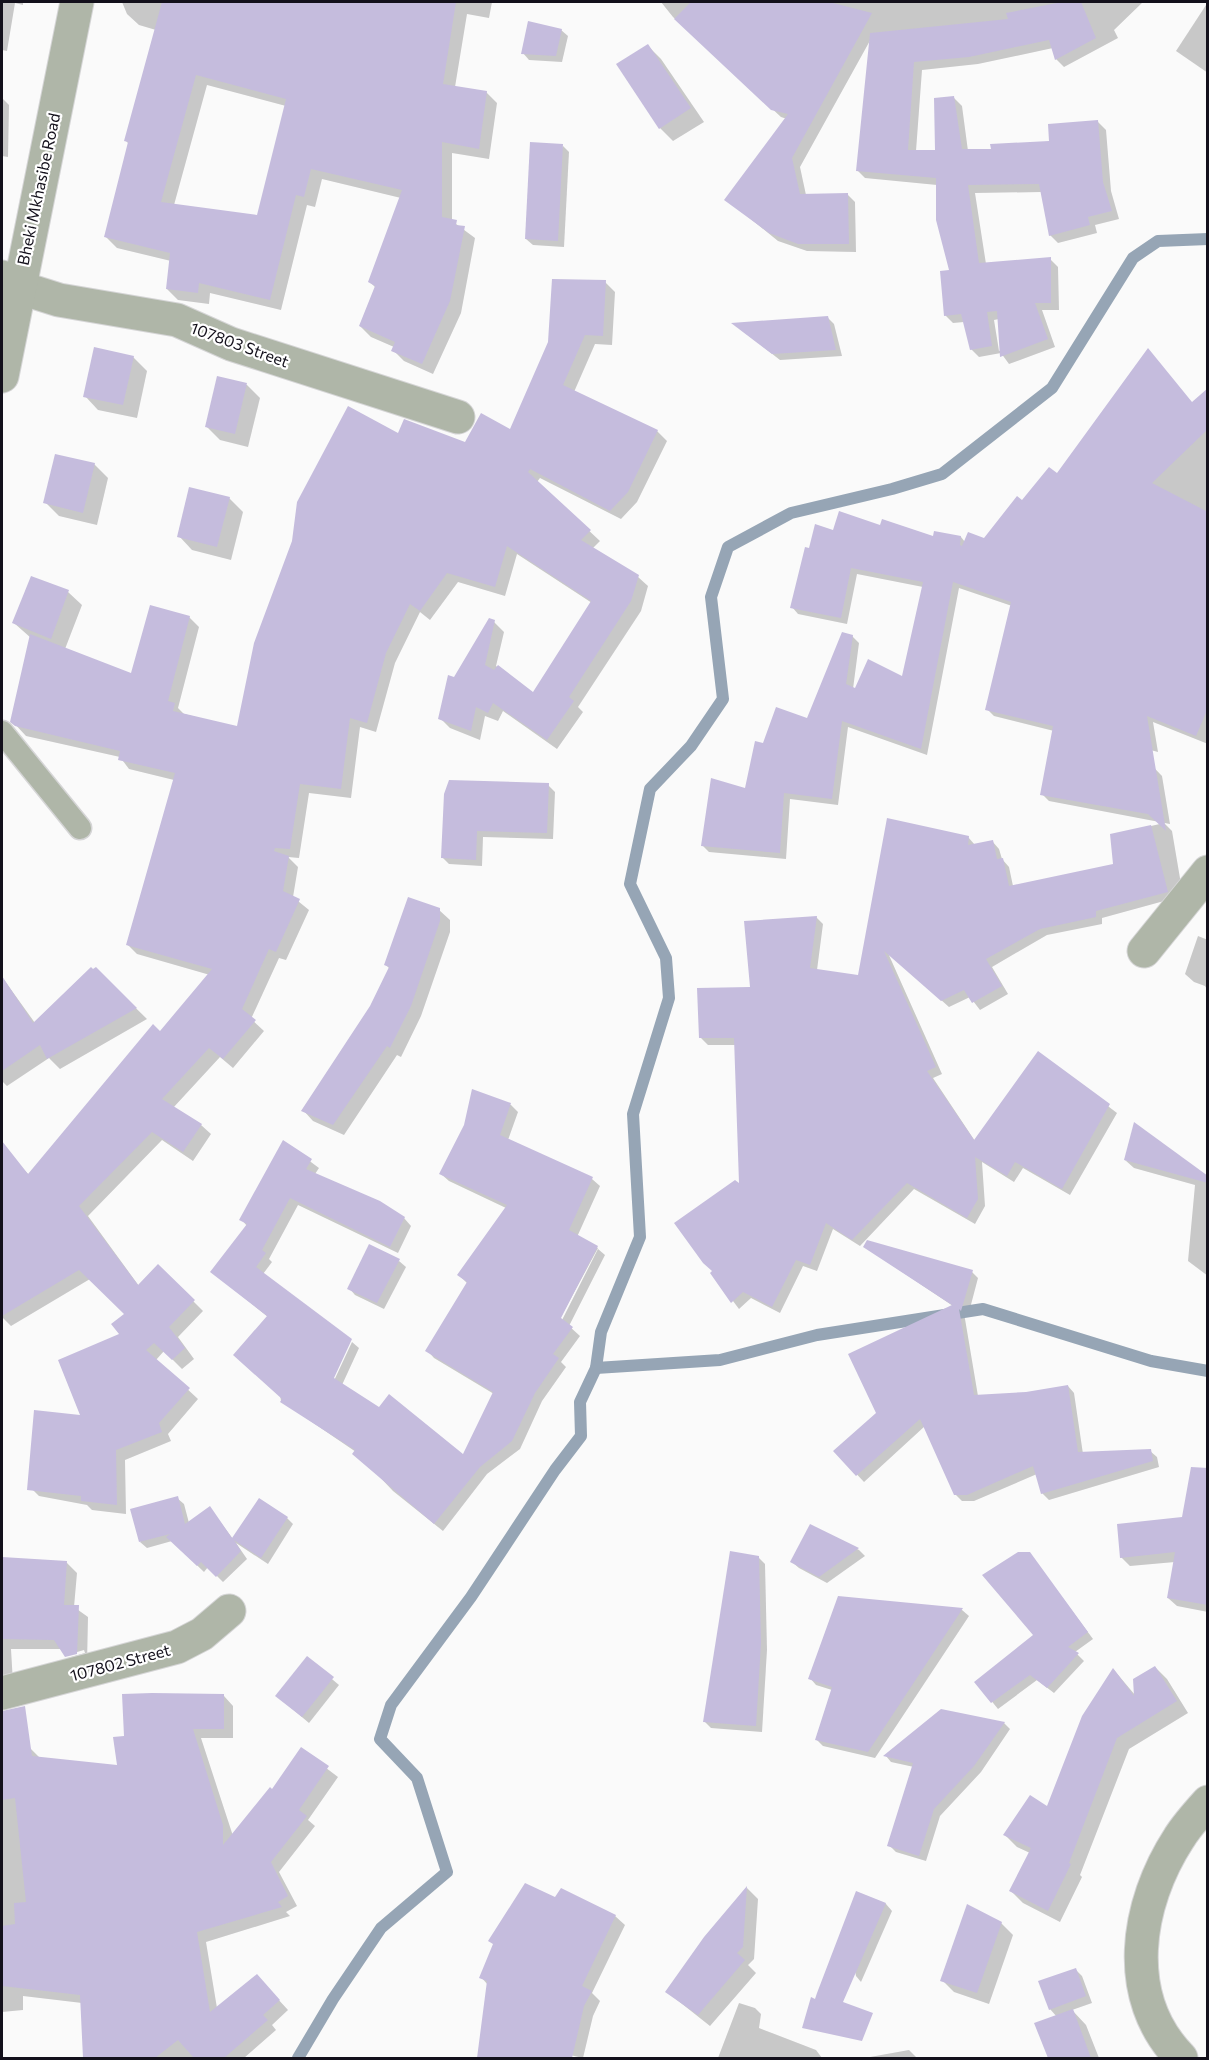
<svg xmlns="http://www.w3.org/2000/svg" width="1209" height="2060" viewBox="0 0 1209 2060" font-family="Commissioner,sans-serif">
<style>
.shadow{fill:#0003;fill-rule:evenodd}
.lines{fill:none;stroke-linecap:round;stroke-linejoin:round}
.stream{stroke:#96a5b5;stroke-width:12}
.building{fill:#c5bcdd;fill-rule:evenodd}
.lane-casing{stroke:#d5d5d6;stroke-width:25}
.street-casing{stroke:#d5d5d6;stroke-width:35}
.lane{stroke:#afb6a8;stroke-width:22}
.street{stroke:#afb6a8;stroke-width:33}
.labels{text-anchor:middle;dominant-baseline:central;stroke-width:4.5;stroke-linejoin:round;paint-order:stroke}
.street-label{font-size:16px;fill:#13101b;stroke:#fff}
</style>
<rect width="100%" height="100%" fill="#fafafa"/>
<g class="shadow">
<path d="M2,2H23V5L15,3L7,51L2,50Z"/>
<path d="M122,2H492L489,18L467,14L455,87L486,92L497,103L489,159L452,153V221L475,238L461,313L433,374L404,361L393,350L394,347L371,337L360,326L376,288L370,282L401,198L322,179L315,207L307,205L281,310L210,293L209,304L178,300L167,289L171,261L117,248L106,237L129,144L125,140L156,30L139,25L127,14ZM207,85L286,106L258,216L174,205Z"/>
<path d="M661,2H1143L1114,30L1118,38L1064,67L1056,59L1053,48L978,64L922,70L916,151H937L954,98L962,106L968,151H992L1050,143L1098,122L1106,130L1111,191L1119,219L1095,225L1097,233L1058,243L1050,235L1042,192L975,193L986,264L1050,259L1058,267L1059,310H1042L1055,347L1009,364L1001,353L979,357L971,349L964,322L953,323L945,315L951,272L937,185L865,178L857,170L872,37L800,167L806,195L847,194L855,202L856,252L807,251L778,241L726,199L787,119L781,117L673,17ZM999,319L1001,350L999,351L994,320Z"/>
<path d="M1208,2V73L1176,51Z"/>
<path d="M561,30L568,36L562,62L529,60L523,53Z"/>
<path d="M648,46L661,59L704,122L673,141L660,128Z"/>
<path d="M2,98L9,105L8,157L2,156Z"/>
<path d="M563,146L569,152L564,247L533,245L526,239Z"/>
<path d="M605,282L615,292L612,345L595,344L574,392L657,431L667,441L637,502L621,519L540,478L537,482L600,541L592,549L638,577L648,586L641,611L578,707L583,712L557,749L503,711L498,721L485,716L480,740L450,728L440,718L455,679L494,622L504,632L496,666L534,694L592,603L517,554L505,596L458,582L430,620L420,612L395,663L376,732L360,727L351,798L309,793L299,858L288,857L298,867L293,897L309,910L286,960L279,958L251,1019L264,1031L233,1068L220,1057L173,1108L201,1125L211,1134L193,1161L162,1140L88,1216L139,1286L158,1266L203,1311L178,1337L194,1359L182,1369L164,1351L156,1360L198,1399L168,1434L171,1441L125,1460L126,1514L92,1510L87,1505L39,1496L29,1486L82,1416L122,1335L126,1314L90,1279L11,1326L2,1317V1171L15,1160L29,1175L160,1033L210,975L137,954L127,944L174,780L129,769L120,757L26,736L12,721L31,638L14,623L32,578L68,592L82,605L65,649L132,675L189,617L199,627L178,708L184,714L238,728L399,435L465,444L510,431Z"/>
<path d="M827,317L834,324L842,356L780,360L740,329Z"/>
<path d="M133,357L147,371L137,418L98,410L85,396Z"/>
<path d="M218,378L247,385L260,398L248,447L220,440L206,426Z"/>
<path d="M1208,390V744L1153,722L1158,752L1132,745L1162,776L1170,824L1049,801L1042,794L1054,731L994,716L987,709L1012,606L959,588L927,755L848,727L838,805L790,799L786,859L709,852L703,846L746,790L764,745L808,720L852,636L859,643L853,689L903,678L923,587L857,574L847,624L798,614L792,607L810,550L834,532L881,527L934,538L961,537L965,542L985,540L1022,502L1057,475L1192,404Z"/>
<path d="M94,464L108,478L97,525L59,516L45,502Z"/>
<path d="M229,498L243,512L231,560L192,550L179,536Z"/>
<path d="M548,785L555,792L553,839L483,837L482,866L449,864L442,857L446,794Z"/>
<path d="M1164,823L1172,831L1182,890L1175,898L1102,918V924L1047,935L992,967L1008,994L980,1010L970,997L949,1007L888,953L942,1074L933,1078L975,1141L1038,1053L1117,1113L1070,1195L1023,1168L1014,1182L982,1162L985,1206L975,1224L914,1189L860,1246L833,1229L817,1271L803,1266L780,1313L751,1298L739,1309L712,1273L741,1186L736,1045H708L701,1038L752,988L816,917L823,924L817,970L859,977L968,837L975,845L992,841L999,849L1002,859L1009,867L1013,886L1114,865L1112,835Z"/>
<path d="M439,910L450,920V932L421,1016L401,1057L397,1055L344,1135L313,1121L303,1110L371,1006L390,969L386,965Z"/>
<path d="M1198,936L1208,940V991L1205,986L1194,982L1185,974Z"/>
<path d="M96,969L147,1019L60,1069L49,1058L7,1086L2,1081V977L35,1023Z"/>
<path d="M473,1091L511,1105L518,1112L508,1140L592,1179L600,1186L577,1237L598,1248L557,1324L559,1326L598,1249L605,1255L569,1326L580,1336L561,1362L566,1367L542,1401L520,1449L487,1474L443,1531L393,1491L356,1452L281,1401L268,1317L212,1272L247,1226L241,1219L284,1142L319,1168L315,1174L404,1218L411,1226L398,1253L298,1205L269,1259L272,1262L263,1274L329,1384L332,1385L352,1342L359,1348L342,1385L379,1409L464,1456L494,1394L434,1358L427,1350L468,1284L459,1275L506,1208L449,1181L441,1174L465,1125Z"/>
<path d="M1125,1160L1208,1178V1276L1188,1261L1195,1185L1134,1168Z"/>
<path d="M865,1247L972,1272L978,1278L968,1316L964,1313L978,1396L1026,1393L1068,1386L1074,1393L1083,1454L1150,1451L1157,1457L1159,1467L1049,1500L1042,1493L1037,1474L974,1501H962L955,1494L925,1426L864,1482L835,1451L878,1413L953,1306Z"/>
<path d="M399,1261L406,1267L384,1309L355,1295L349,1288Z"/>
<path d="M177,1498L184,1504L189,1523L210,1508L233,1539L287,1518L293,1524L268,1564L236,1543L247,1559L223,1582L208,1567L204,1572L172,1541L147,1548L140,1542Z"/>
<path d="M1208,1504V1612L1177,1606L1168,1598L1175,1562L1130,1566L1121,1557L1190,1518Z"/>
<path d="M811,1526L859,1550L865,1556L827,1583L799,1568L792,1562Z"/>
<path d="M1030,1554L1093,1639L1075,1652L1084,1661L1054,1693L1037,1680L998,1709L977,1683L1035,1636Z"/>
<path d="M758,1557L765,1564L767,1650L762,1732L711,1728L705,1722Z"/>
<path d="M2,1559L67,1563L77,1573L74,1607L88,1617L87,1664L77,1666L68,1658L85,1653L84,1650L67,1655L62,1649H11L13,1683L2,1690Z"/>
<path d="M839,1597L962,1610L969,1616L875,1758L823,1746L816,1739L832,1690L816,1685L810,1678Z"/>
<path d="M307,1658L339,1685L309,1723L284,1702Z"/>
<path d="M1155,1667L1167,1679L1188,1713L1129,1749L1080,1875L1082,1877L1060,1922L1023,1903L1011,1891L1030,1853L1017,1847L1005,1835L1047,1808L1114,1670L1135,1695Z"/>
<path d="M224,1696L233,1706V1738H201L233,1836L273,1791L301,1749L338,1777L308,1820L315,1826L279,1872L297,1906L286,1912L290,1916L206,1942L217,2008L266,1986L288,2010L272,2025L276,2030L244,2058H84L82,2003L23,1996V2010L2,2012V1751L30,1748L40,1758L119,1767L126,1737Z"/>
<path d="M1004,1723L1010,1729L981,1772L940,1816L926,1861L896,1852L889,1845L914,1767L891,1762L886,1756Z"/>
<path d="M747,1888L758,1899L754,1959L748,1965L756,1973L710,2026L667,1992Z"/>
<path d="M857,1893L886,1904L892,1911L861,1982L856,1976L846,1921Z"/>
<path d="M556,1899L615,1916L625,1925L592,1993L600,2001L593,2016L583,2058L492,2037L488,1985L481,1977Z"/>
<path d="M1001,1923L1013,1935L989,2004L954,1992L942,1980Z"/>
<path d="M1076,1970L1082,1976L1092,2003L1072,2010L1086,2025L1099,2058H1049L1036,2024L1057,2017L1050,2009Z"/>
<path d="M739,2003L755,2008L761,2014L759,2028L816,2050L822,2058H718Z"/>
<path d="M909,2050L917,2058H870V2057Z"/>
</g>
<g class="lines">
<g class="stream">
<path d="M596,1368L720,1360L817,1335L983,1309L1151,1361L1208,1371"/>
<path d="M298,2058L333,1999L381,1928L447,1872L417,1778L380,1739L391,1705L471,1597L555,1470L581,1436L580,1402L596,1368L601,1332L640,1237L633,1114L669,998L666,958L630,884L650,789L691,746L723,699L711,597L728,547L791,513L892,489L942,474L1052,388L1133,258L1158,241L1208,239"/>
</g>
</g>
<g class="building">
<path d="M162,2H456L443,84L487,91L479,149L442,142V217L457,220L456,225L465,226L450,301L422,364L391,351L395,342L359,326L375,286L368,282L402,190L311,169L304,197L296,195L270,300L199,283L198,293L166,289L170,253L104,237L128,142L124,141ZM196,75L286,99L257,215L161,202Z"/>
<path d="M691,2H829L872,13L792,158L800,194L848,193L849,244H798L769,233L724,200L788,114L771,110L674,19Z"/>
<path d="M1062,2H1081L1096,38L1055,60L1049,40L969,57L914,62L908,150H935L934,98L954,96L962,149H991L990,144L1049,141L1048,124L1098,120L1103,182L1112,211L1088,217L1090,225L1049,236L1039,184L968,185L979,263L1051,257V303H1035L1048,339L1000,357L997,311L987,312L992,346L970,350L961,314L944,316L940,271L949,270L936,220V178L856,171L870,33L1008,19L1006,13Z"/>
<path d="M528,21L562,29L556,56L521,54Z"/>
<path d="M648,44L691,108L659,129L616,64Z"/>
<path d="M530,142L563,144L558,241L525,239Z"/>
<path d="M552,279L606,280L603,336L585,335L563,385L658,430L628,492L610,511L530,469L528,472L591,530L581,540L639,575L631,601L569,697L574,701L547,740L493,703L488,713L476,707L471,731L438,719L448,675L454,677L489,618L495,620L485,665L494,670L498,665L533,692L591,601L507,546L495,587L447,573L420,611L410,604L386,653L367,723L350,718L341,789L300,784L290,849L275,848L274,851L289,856L283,891L300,899L276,952L269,949L242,1009L256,1020L223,1059L209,1048L162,1099L202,1124L183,1152L152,1132L79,1206L138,1285L158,1264L195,1300L169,1327L185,1348L172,1360L154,1343L146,1350L190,1388L159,1423L162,1432L116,1450L117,1505L81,1501V1496L27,1490L34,1410L80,1415L58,1360L119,1334L111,1324L124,1314L79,1270L2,1316V1141L28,1174L153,1024L160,1031L212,969L126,945L175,773L118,760L120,751L15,726L10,722L30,634L131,673L150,605L190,616L168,701L175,703L173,711L237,726L254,643L292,541L297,502L348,406L398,433L404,419L465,442L481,413L510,429L548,342Z"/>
<path d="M828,316L836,350L772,354L731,323Z"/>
<path d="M94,347L134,356L123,405L83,397Z"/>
<path d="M1148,348L1192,402L1208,388V429L1152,483L1208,512V708L1196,736L1147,716L1166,831L1148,814L1040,795L1053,726L985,710L1011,602L953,582L921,749L842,721L832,799L784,793L780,853L701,846L711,778L745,788L755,741L763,743L776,707L807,718L842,632L853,635L846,684L855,688L868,659L902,676L923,582L851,568L841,618L790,608L805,547L809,548L815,524L833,530L839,511L880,525L882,519L933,536L934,531L961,536L960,545L962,546L968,532L984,538L1017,496L1022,500L1049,467L1057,473Z"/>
<path d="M217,376L247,383L235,434L205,427Z"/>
<path d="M55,454L95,463L83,513L43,503Z"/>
<path d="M189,487L230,497L217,547L177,537Z"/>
<path d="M31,576L69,590L51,639L12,623Z"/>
<path d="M449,780L549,783L547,833L477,831L476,860L441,858L444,794Z"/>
<path d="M887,818L969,836L968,845L993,840L997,859L1003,858L1009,886L1113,864L1110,834L1151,825L1168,892L1096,911V917L1040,929L986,959L1002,986L972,1003L964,990L941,1001L884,951L936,1067L927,1071L974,1140L1038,1051L1110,1104L1062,1189L1015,1162L1007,1176L975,1157L978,1199L967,1218L907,1183L852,1240L826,1223L810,1265L796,1260L772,1307L743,1292L731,1303L710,1273L712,1271L703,1263L674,1223L735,1180L739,1183L734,1038H699L697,988L750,987L744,921L817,916L810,968L858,975Z"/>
<path d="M408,897L440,908V921L411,1006L390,1048L387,1046L333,1125L301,1111L370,1006L389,967L384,965Z"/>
<path d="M91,967L93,969L96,967L137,1008L47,1059L40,1045L2,1071V976L33,1023Z"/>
<path d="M472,1089L511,1103L500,1135L593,1177L569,1230L598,1246L561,1318L573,1327L553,1354L559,1358L535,1393L512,1441L480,1467L434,1524L352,1454L355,1450L280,1402L282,1399L233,1355L267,1316L210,1272L247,1224L239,1220L283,1140L312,1159L306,1169L380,1201L405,1217L390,1247L290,1198L262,1250L266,1253L256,1267L352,1339L334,1378L379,1407L389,1394L463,1454L493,1392L425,1351L467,1282L457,1275L507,1205L439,1174L464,1125Z"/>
<path d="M1134,1122L1208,1176V1183L1124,1160Z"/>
<path d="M867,1240L973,1270L961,1311L959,1309L974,1395L1026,1392L1068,1385L1078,1452L1151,1449L1153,1461L1041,1494L1033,1466L967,1495H954L920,1419L856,1476L833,1451L876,1413L848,1354L952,1305L863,1247Z"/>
<path d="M369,1244L400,1259L377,1303L347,1289Z"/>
<path d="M1191,1467L1208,1468V1605L1167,1598L1175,1552L1120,1558L1117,1524L1182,1517Z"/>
<path d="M178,1496L185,1524L210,1506L232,1538L259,1498L288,1517L261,1558L234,1540L241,1551L216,1577L201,1562L197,1566L166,1537L170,1534L139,1542L130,1509Z"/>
<path d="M810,1524L859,1548L819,1577L790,1562Z"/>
<path d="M730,1551L759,1556L761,1643L756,1726L703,1722Z"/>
<path d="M1018,1552H1030L1088,1632L1068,1647L1079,1653L1047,1688L1030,1675L991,1703L974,1682L1033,1635L982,1575Z"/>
<path d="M2,1557L67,1561L64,1605H79L77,1654L65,1657L54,1640L2,1639Z"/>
<path d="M838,1596L963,1608L868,1752L815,1740L832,1687L808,1679Z"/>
<path d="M307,1656L334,1677L302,1717L275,1696Z"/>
<path d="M1155,1666L1177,1701L1117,1738L1069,1863L1071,1864L1048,1911L1009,1891L1031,1848L1003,1835L1030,1795L1047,1806L1082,1716L1113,1668L1134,1696L1133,1679Z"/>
<path d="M152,1693L224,1694V1729H193L223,1825V1845L270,1787L272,1789L301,1747L329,1766L299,1810L307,1816L271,1862L288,1896L278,1902L282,1907L197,1932L210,2012L257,1974L280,2000L263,2015L268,2020L224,2058H194L178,2040L155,2058H83L80,1995L2,1986V1926L15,1924L14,1903L26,1902L15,1798L2,1800V1711L25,1706L32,1756L117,1765L113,1737L124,1736L122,1694Z"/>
<path d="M941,1709L1005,1722L974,1766L934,1809L919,1856L887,1846L913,1763L883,1756Z"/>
<path d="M525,1883L555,1897L561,1888L616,1915L582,1986L592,1991L584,2006L572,2058H477L487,1981L479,1978L493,1944L488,1941Z"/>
<path d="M747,1886L743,1947L737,1953L745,1960L698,2015L665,1992L704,1937Z"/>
<path d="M856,1891L886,1903L843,2002L873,2013L862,2041L802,2028L811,1997L815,1999L817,1993Z"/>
<path d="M967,1904L1002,1922L977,1993L940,1981Z"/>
<path d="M1076,1968L1086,1996L1049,2010L1038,1981Z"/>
<path d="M1073,2009L1091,2058H1048L1034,2023Z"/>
</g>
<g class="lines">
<g class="lane-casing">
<path id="lane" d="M2,732L80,828"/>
</g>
<g class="street-casing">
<g id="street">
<path d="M2,277L18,287L59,300L177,320L231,344L458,417"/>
<path d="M2,376L77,2"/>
<path d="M1144,951L1208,872"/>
<path d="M2,1693L177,1647L202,1634L229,1611"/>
<path d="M1181,2058C1121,1997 1136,1904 1179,1838C1187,1825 1198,1813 1208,1802"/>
</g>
</g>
<use href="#lane" class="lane"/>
<use href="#street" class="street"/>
</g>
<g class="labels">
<g class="street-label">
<text transform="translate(38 189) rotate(-78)">Bheki Mkhasibe Road</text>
<text transform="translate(240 344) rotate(20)">107803 Street</text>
<text transform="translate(120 1662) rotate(-15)">107802 Street</text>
</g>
</g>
<rect width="1209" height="2060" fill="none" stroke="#13101b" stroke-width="6"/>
</svg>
